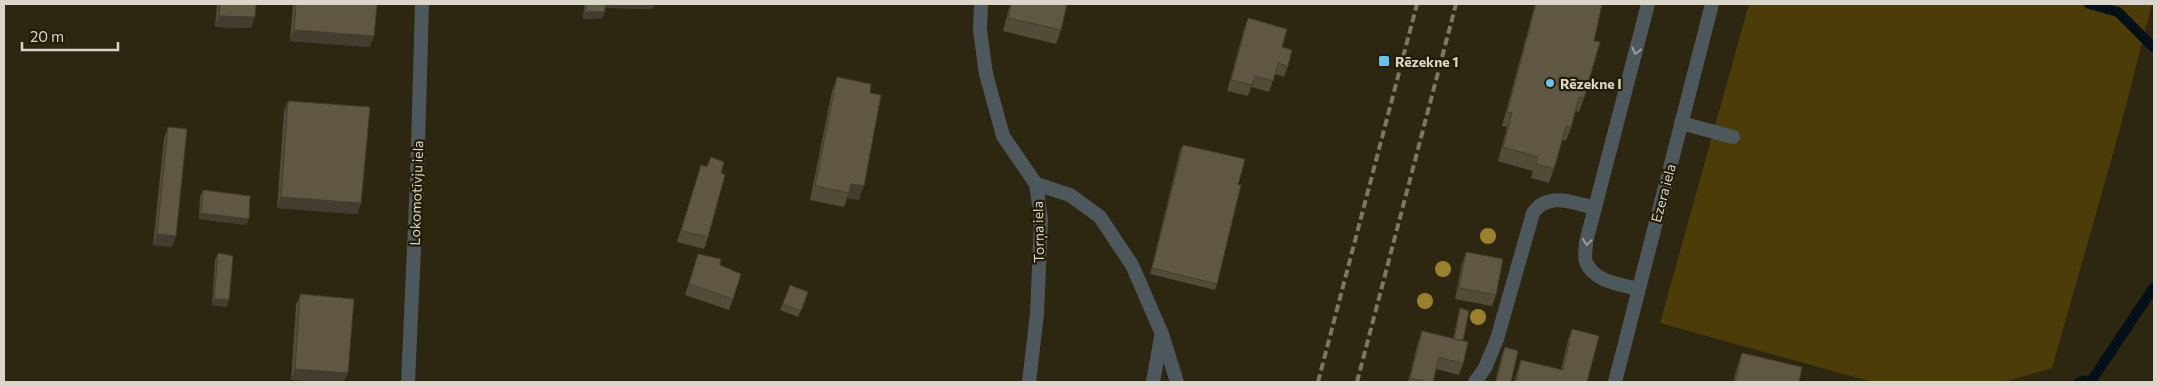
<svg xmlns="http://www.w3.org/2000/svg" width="2158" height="386" viewBox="0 0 2158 386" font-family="Commissioner,sans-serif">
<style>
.green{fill:#4c3d08}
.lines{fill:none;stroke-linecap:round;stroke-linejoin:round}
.stream{stroke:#041118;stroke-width:10}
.service{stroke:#4d585d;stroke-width:14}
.minor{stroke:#4d585d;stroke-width:14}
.tertiary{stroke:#4d585d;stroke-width:14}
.rail{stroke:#7c7665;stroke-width:4;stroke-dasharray:8 4;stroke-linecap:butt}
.tree{fill:#9b812b}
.wall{fill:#524b38}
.shaded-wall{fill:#423d2e}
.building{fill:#5f5741;stroke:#423d2e}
.oneway{stroke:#9b9d98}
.poi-dot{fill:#64c5ee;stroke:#231d08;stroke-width:2}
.labels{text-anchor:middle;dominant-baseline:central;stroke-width:4.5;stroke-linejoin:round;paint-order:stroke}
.poi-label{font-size:14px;font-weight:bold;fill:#dad6c9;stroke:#231d08;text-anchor:start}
.street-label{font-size:14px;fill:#dad6c9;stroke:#231d08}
</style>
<rect width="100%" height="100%" fill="#2d2611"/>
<path class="green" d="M1749,4H2152L2118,136L2052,368L2004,382H1872L1660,323Z"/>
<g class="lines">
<g class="stream">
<path d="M2089,4L2118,12L2154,48"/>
<path d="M2079,382L2092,380L2154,287"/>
</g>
<g class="service">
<path d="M1681,123L1733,137"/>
<path d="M1036,184L1070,195L1100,217L1132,265L1162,334L1177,382"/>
<path d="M1638,289C1620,284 1594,282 1586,262C1584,256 1586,248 1586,242L1648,4"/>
<path d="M1153,382L1161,337"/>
<path d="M1475,382L1485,368L1497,339L1533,213C1548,191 1574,203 1595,208"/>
</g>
<path class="minor" d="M1615,382L1712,4"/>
<g class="tertiary">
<path d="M981,4L980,30L986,74L1003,136L1036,184L1041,219L1037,314L1029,382"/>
<path d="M408,382L417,181L422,4"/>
</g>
<g class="rail">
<path d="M1318,382L1417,4"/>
<path d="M1357,382L1456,4"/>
</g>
</g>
<g class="tree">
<circle cx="1488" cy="236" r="8"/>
<circle cx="1443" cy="269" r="8"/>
<circle cx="1425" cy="301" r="8"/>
<circle cx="1478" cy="317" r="8"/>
</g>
<g class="wall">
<path d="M217,4H256L251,28L215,27Z"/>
<path d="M293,4H377L370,47L290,41Z"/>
<path d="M585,4H655L653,9L605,8V12L602,18L583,19L584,8Z"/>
<path d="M1010,4H1067L1061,30L1056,44L1003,31Z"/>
<path d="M1535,4H1602L1594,41L1584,98L1579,112L1576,111L1571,127L1566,141L1562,140L1554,169L1549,183L1531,178L1533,171L1498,161L1507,127L1502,126Z"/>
<path d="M1248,18L1282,47L1288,66L1284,77L1275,74L1269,92L1251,87L1248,96L1227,91L1244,29Z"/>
<path d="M837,77L870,93L859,200L847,198L844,207L810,200L832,91Z"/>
<path d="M288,101L361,203L357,214L277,208L284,112Z"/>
<path d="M168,127L176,236L172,247L153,245L164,138Z"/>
<path d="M1183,145L1238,185L1217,284L1215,290L1150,274L1180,151Z"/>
<path d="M711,157L721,173L708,237L704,249L677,242L701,165L707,167Z"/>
<path d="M203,190L246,225L199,219L200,196Z"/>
<path d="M1466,252L1496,295L1492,306L1455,299L1462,264Z"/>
<path d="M218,253L227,307L212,305L215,260Z"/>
<path d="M698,254L733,299L729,310L685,295Z"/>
<path d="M790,285L808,292L798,317L780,310Z"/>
<path d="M300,294L354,299L291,380L296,305Z"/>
<path d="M1460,308L1463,364L1459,375L1436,369L1433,382H1408L1418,342L1422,331L1453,339L1458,315Z"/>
<path d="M1572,329L1587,382H1514L1517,372L1521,360L1561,370L1568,340Z"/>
<path d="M1505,347L1511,382H1495L1502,354Z"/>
<path d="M1742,353L1799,382H1733L1738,364Z"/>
</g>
<g class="shaded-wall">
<path d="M591,4H655L653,9L590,7Z"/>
<path d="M585,12H605L602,18L583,19Z"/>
<path d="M219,16L255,17L251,28L215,27Z"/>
<path d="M294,30L374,36L370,47L290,41Z"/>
<path d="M851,184L864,186L859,200L847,198Z"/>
<path d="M281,197L361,203L357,214L277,208Z"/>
<path d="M201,213L249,219L246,225L199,219Z"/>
<path d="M157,234L176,236L172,247L153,245Z"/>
<path d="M214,299L229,300L227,307L212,305Z"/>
<path d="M295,369L348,373L344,382H321L291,380Z"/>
</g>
<g class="building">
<path d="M220,4H256L255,17L219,16Z"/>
<path d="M296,4H377L374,36L294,30Z"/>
<path d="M586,4H605V12H585Z"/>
<path d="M1011,4H1067L1061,30L1008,18Z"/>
<path d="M1536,4H1602L1594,41L1600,42L1584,98L1579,97L1571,127L1566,126L1554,169L1536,164L1538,157L1503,147L1512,113L1507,112Z"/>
<path d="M1248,18L1287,29L1282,47L1292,50L1288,66L1278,63L1273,81L1255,76L1252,85L1231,80Z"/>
<path d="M837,77L871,84L870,93L881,95L864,186L851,184L849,193L815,186Z"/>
<path d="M288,101L370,107L361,203L281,197Z"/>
<path d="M168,127L187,129L176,236L157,234Z"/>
<path d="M1183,145L1245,159L1238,185H1241L1217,284L1152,268Z"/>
<path d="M711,157L724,162L721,173L725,175L708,237L681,231L701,165L707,167Z"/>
<path d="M203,190L250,196L249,219L201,213Z"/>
<path d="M1466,252L1503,259L1496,295L1459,288Z"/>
<path d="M218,253L233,256L229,300L214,299Z"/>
<path d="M698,254L721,259L720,265L741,274L733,299L689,284Z"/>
<path d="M790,285L808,292L801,311L783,304Z"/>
<path d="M300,294L354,299L348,373L295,369Z"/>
<path d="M1460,308L1469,311L1463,340L1454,339Z"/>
<path d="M1572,329L1599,336L1587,382H1516L1521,360L1563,370Z"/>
<path d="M1422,331L1468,342L1463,364L1439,357L1433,382H1429L1410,378Z"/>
<path d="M1505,347L1518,351L1511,382H1496Z"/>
<path d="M1742,353L1802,367L1799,382H1735Z"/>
</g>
<defs><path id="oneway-chevron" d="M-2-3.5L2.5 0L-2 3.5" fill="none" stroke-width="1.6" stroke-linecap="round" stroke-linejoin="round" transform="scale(1.25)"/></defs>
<g class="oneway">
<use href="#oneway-chevron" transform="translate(1636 51) rotate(104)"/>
<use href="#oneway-chevron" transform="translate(1587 242) rotate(98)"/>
</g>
<g class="poi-dot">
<rect x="1378" y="55" width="12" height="12" rx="2.5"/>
<circle cx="1550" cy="83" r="5"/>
</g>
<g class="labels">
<g class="poi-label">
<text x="1395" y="61">Rēzekne 1</text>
<text x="1560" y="83">Rēzekne I</text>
</g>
<g class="street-label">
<text transform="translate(416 193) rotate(-88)">Lokomotīvju iela</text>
<text transform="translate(1663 193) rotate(-75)">Ezera iela</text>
<text transform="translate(1038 232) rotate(-91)">Torņa iela</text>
</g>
</g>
<rect width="2158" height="386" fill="none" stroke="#dad6c9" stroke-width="10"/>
<path d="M22 42v8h96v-8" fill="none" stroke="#dad6c9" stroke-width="2.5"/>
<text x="30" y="42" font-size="15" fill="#dad6c9" stroke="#231d08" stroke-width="4" paint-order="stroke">20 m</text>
</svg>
